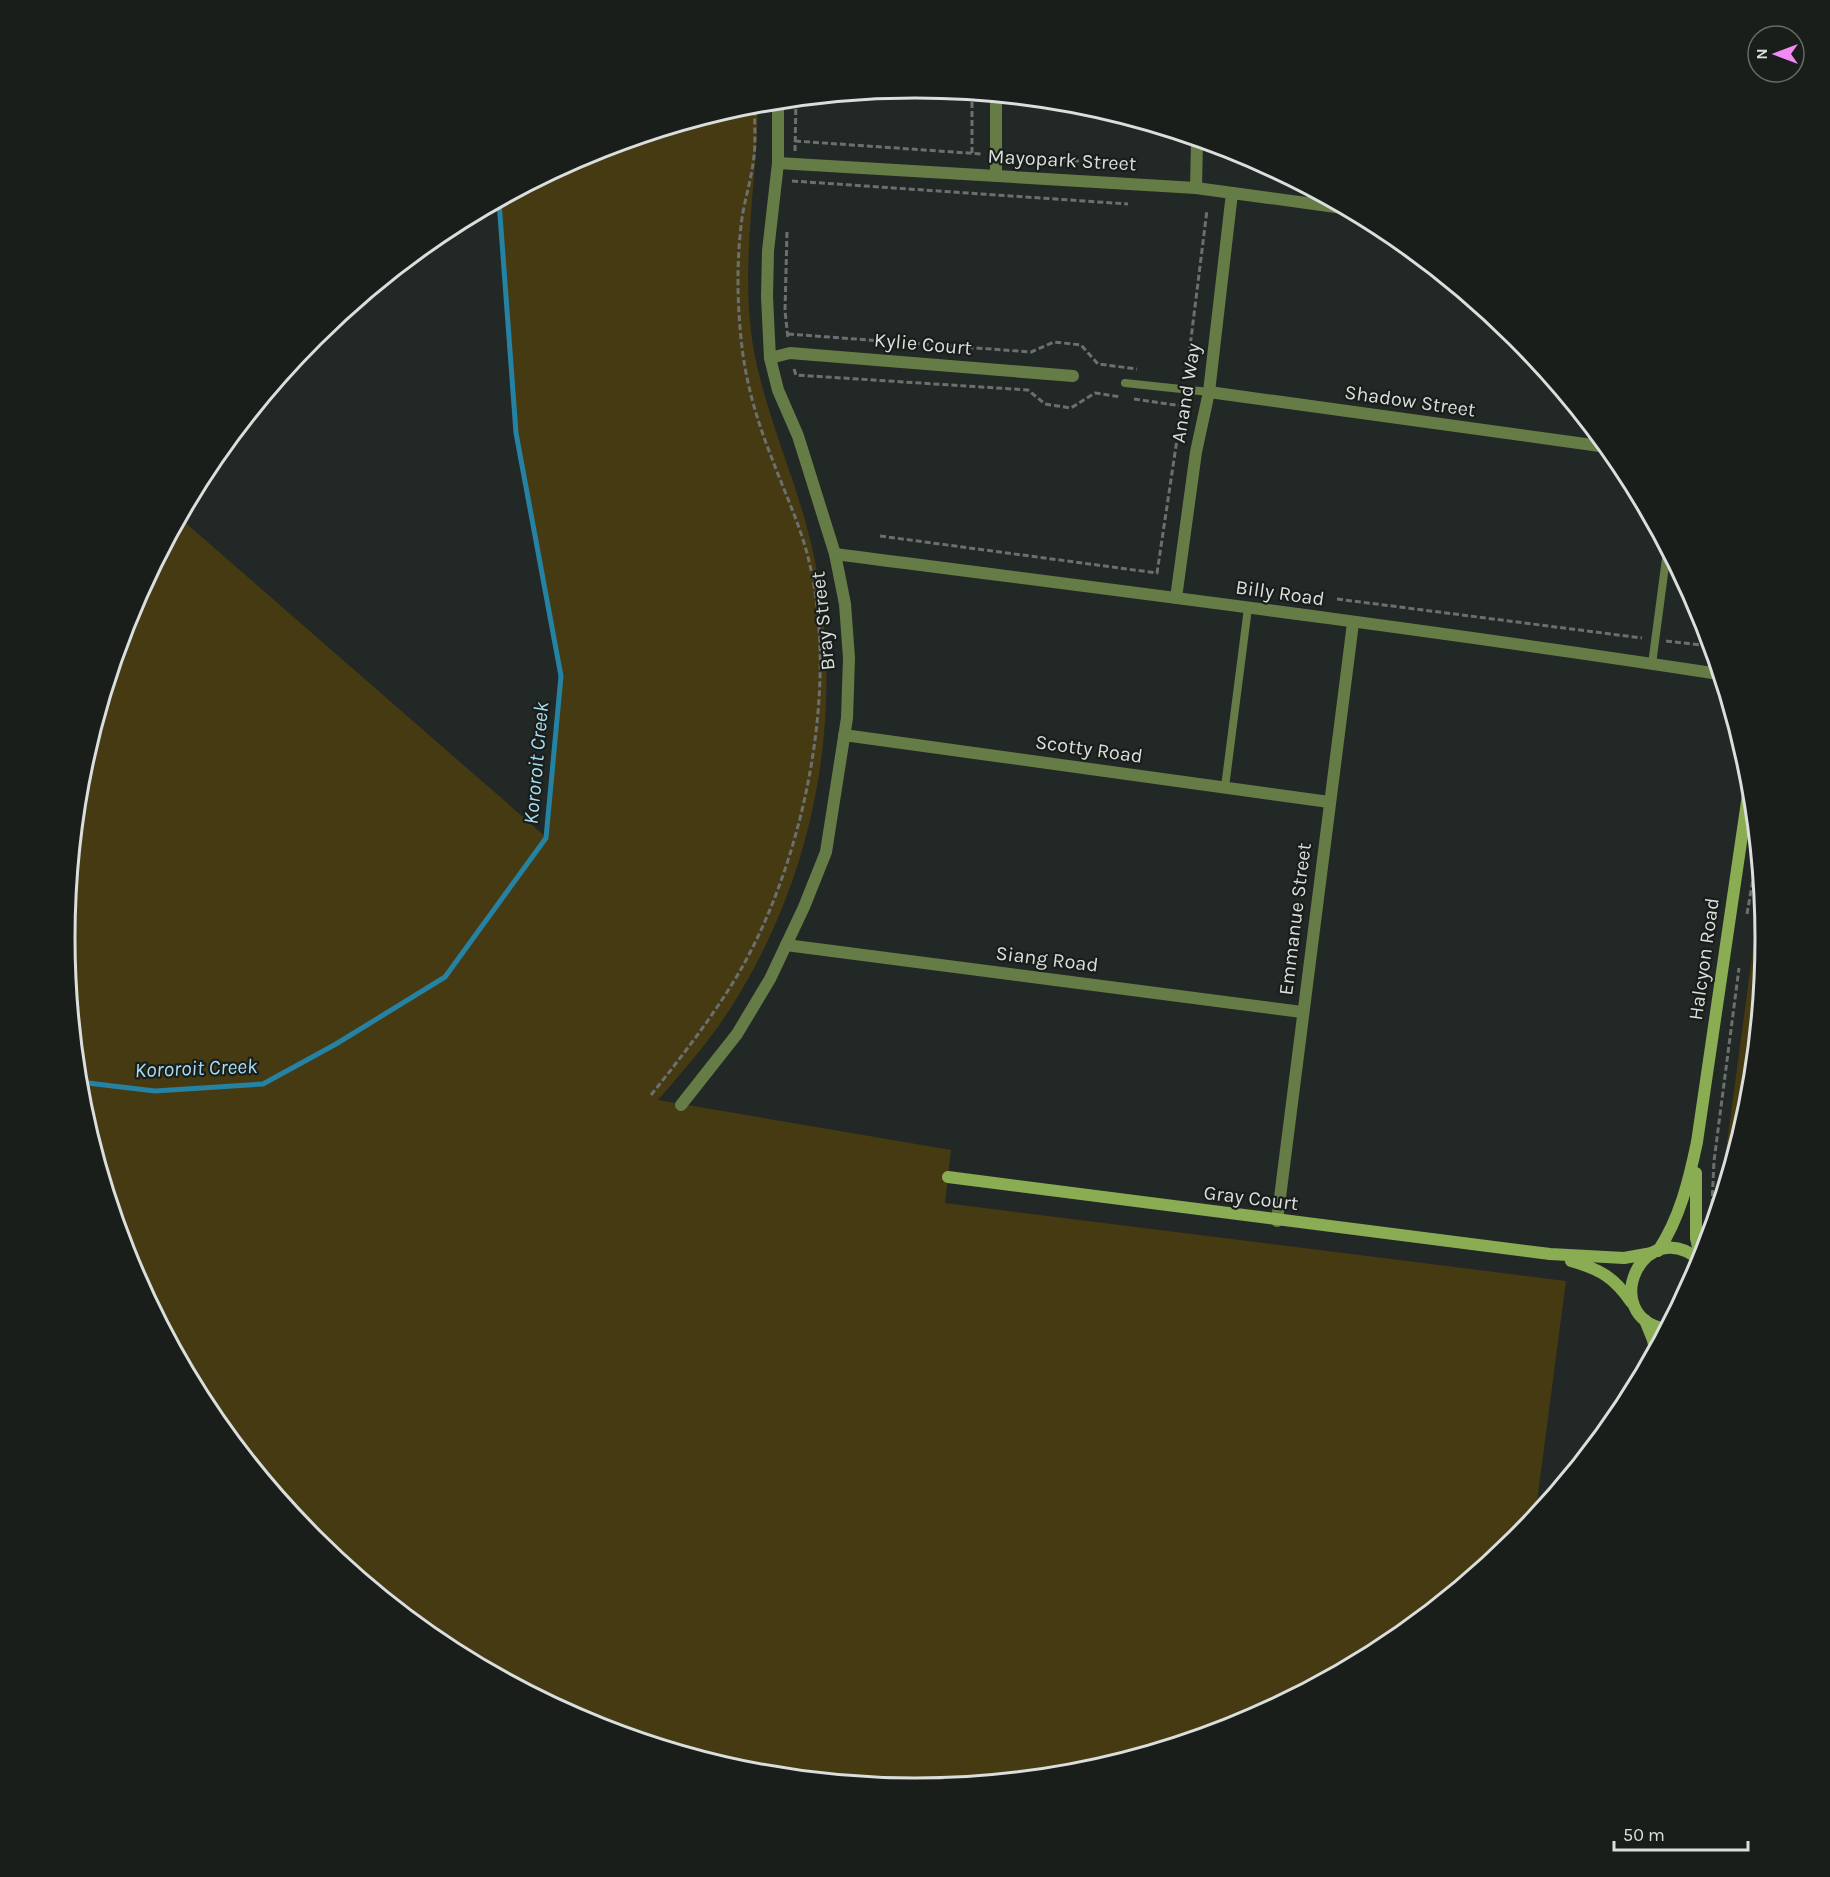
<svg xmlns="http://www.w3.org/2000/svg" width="1830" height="1877" viewBox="0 0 1830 1877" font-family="Karla,sans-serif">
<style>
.green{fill:#453a11}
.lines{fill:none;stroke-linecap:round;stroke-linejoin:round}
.stream{stroke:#2582a2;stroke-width:5}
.path{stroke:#6b706e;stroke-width:3;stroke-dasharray:6 3;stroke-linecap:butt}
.lane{stroke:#667c46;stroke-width:8}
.street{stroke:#667c46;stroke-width:12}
.secondary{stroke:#8aac53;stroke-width:12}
.labels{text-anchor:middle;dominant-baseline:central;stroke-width:4.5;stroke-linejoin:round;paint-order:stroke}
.street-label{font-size:20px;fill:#dadedc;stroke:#191e1b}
.water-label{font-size:21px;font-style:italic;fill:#a9dcf2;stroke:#191e1b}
.rim{fill:none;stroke:#dadedc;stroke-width:3}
</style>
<rect width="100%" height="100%" fill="#222825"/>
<g class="green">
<path d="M758,103C757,184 740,265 753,346C765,414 795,476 811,543C848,702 818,872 730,1009C709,1042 683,1071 658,1100L951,1150L945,1203L1566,1281L1535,1517L1516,1540L1387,1646L1240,1724L1081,1773L915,1789L749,1773L589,1724L442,1645L313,1540L208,1411L129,1264L81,1104L65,938L81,772L129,613L180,518L546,837L561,676L516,433L499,201L590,153L749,104Z"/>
<path d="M1761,889L1765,939L1749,1105L1719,1203Z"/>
</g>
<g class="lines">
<path class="stream" d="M79,1082L155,1091L263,1084L336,1044L445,977L546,838L561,676L516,433L499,201"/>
<g class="path">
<path d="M795,141L982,154"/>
<path d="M795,151L796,100"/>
<path d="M972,153V94"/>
<path d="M1010,156L1134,165"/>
<path d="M792,181L1128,204"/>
<path d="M787,232L785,311L788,339"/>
<path d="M788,334L1031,352L1054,342L1081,345L1098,364L1137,369"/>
<path d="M794,369L796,375L1028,390L1045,404L1071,408L1095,393L1121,397"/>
<path d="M1186,379L1207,210"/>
<path d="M1134,399L1182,406"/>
<path d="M880,536L1157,573L1182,406"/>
<path d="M1337,599L1642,638"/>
<path d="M1666,641L1711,646"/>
<path d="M1747,914L1757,856"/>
<path d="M651,1095C683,1055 714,1015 740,971C803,861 838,695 811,570C803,530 785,494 771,456C758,423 748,390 743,355C737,310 736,263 742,218C745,198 752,177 754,156C756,139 754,121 755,104"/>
<path d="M1712,1205L1714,1161L1739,968"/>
</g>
<g class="lane">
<path d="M1125,383L1209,392"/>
<path d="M1652,664L1667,551"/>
<path d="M1225,787L1248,608"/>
</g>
<g class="street">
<path d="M778,163L1196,188L1343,208"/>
<path d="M996,176V96"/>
<path d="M1196,188L1197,140"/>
<path d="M770,358L790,353L1073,376"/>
<path d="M1209,392L1607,447"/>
<path d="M835,554C1130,592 1426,629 1719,674"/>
<path d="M1176,598L1196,452L1209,392L1232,193"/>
<path d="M844,735L1329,802"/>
<path d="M786,945L1302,1012"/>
<path d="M681,1105L737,1034L770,979L804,907L826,852L847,718L849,658L845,604L835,554L798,436L778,390L770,358L767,297L768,251L778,163V101"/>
<path d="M1277,1221L1353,623"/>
</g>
<g class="secondary">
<path d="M1696,1173V1238L1701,1261"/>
<path d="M948,1177L1550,1254L1624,1258L1652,1253"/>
<path d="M1658,1251C1680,1218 1689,1180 1697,1142L1750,781"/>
<path d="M1571,1261C1600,1269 1615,1278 1631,1302"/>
<path d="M1645,1320L1653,1340L1655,1350"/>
<path d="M1666,1329C1597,1317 1643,1211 1701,1261"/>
</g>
</g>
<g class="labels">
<g class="street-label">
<text transform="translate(1062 160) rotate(3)">Mayopark Street</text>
<text transform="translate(923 344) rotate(5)">Kylie Court</text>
<text transform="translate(1186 393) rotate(-81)">Anand Way</text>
<text transform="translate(1410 401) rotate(8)">Shadow Street</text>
<text transform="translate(1280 593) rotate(8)">Billy Road</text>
<text transform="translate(823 621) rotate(-96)">Bray Street</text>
<text transform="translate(1089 749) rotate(8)">Scotty Road</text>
<text transform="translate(1295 919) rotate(-83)">Emmanue Street</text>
<text transform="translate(1047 959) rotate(7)">Siang Road</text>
<text transform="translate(1704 959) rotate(-82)">Halcyon Road</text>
<text transform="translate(1251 1198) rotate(7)">Gray Court</text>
</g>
<g class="water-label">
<text transform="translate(536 763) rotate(-85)">Kororoit Creek</text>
<text transform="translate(196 1068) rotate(-2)">Kororoit Creek</text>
</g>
</g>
<path d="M0 0H1830V1877H0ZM75 938a840 840 0 1 1 1680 0a840 840 0 1 1-1680 0Z" fill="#191e1b" fill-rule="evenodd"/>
<path class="rim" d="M75 938a840 840 0 1 1 1680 0a840 840 0 1 1-1680 0Z"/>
<g transform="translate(1776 54) rotate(270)"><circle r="28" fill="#191e1b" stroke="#666b68" stroke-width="1.5"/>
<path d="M0-4.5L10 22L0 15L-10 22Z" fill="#f18af4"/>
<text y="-9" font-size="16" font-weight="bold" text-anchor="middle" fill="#dadedc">N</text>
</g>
<path d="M1614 1841v9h134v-9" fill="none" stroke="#dadedc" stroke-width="3"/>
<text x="1623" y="1841" font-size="18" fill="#dadedc" stroke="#191e1b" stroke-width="4.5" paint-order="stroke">50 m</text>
</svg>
